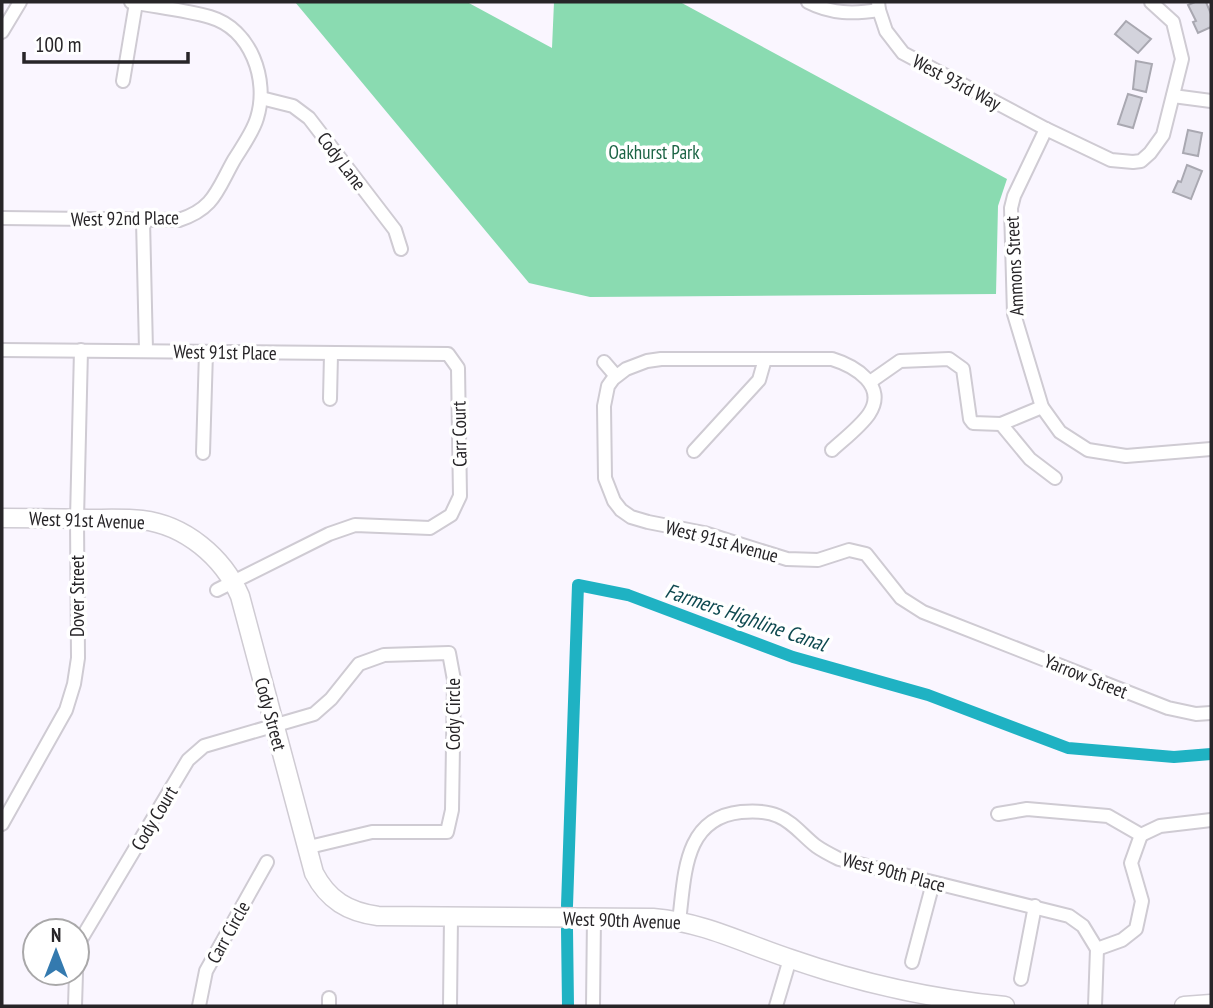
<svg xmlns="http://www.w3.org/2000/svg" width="1213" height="1008" viewBox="0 0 1213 1008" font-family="'PT Sans Narrow',sans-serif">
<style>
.green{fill:#8adbb1}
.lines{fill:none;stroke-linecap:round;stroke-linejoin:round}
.canal{stroke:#1fb2c3;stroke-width:12}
.building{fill:#d3d3dc;stroke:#a9a8b1;stroke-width:2}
.street-casing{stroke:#cfcbd3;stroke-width:16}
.secondary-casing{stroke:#cfcbd3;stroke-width:21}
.street{stroke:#fff;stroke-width:12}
.secondary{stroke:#fff;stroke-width:18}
.labels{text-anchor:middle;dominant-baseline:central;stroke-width:7;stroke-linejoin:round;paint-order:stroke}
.street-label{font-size:19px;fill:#272528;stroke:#fff}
.park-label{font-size:19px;fill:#1c6445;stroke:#fff}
.water-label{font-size:21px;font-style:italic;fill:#0e4950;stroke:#fff}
</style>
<rect width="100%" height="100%" fill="#faf6ff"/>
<path class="green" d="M295,2H467L552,48L554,2H680L1007,179L998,206L996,294L590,297L529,283Z"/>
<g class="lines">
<g class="canal">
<path d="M567,906L578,585L628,595L793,657L928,695L1068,748L1174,757L1211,754"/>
<path d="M567,929L568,1006"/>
</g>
</g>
<g class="building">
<path d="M1195,2H1206L1211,14V27L1198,33L1193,22L1196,21L1188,5Z"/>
<path d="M1126,21L1151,39L1138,53L1115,34Z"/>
<path d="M1136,61L1152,64L1146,92L1133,89Z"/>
<path d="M1128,94L1142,98L1133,128L1118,124Z"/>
<path d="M1188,130L1202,133L1198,156L1183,153Z"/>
<path d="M1187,165L1202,171L1191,199L1173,192L1178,181L1181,182Z"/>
</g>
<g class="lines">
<g class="street-casing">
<g id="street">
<path d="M808,2C831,14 854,14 879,10"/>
<path d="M878,2L879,10L886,31L903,53L1046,129L1111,160L1133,162L1141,161L1150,153L1163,135L1182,59L1173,22L1151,2"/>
<path d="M2,32L20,2"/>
<path d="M123,81L136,3"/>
<path d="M1173,96L1211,101"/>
<path d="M261,98L293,106L309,118L395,230L401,249"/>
<path d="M1046,129L1014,196L1011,208L1014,314L1042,407L1060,432L1088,450L1126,456L1211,449"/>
<path d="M2,218L179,220C214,209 217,190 234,160C242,147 253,132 257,118C269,80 251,29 210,17C185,10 157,7 131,2"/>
<path d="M143,220L146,350"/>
<path d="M2,350L448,354L458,368L460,496L451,515L430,528L355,525L329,534L217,590"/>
<path d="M604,362L616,376"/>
<path d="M870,382L900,361L949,359L963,369L970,419L973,423L1001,424L1042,407"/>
<path d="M330,399L331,354"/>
<path d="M1001,424L1030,459L1055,478"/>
<path d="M832,450C844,439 860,427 869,414C888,386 855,366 832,359H661L647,361L626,369L613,379L608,386L604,406L605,478L614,501L621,510L631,517L648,522L704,533L787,559L818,560L849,550L866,554L901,598L923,612L1168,708L1196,714L1211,713"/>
<path d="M694,451L759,380L765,359"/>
<path d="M203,453L206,352"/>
<path d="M998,814L1027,809L1108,816L1141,835L1160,826L1211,820"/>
<path d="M2,824L66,710L74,684L78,658L77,519L81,350"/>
<path d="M679,921C685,876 683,818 741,812C752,811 767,811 778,816C793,822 803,836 816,846C823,851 831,855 839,859L1069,916L1083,926L1097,949"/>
<path d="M1097,949L1122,940L1136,929L1142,901L1131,863L1141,835"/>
<path d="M77,959L80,941L188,760L204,746L314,714L331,699L359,664L384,655L449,653L454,680L452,810L447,832H372L305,848"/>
<path d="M912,962L933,883"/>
<path d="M1021,979L1035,906"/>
<path d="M329,998V1006"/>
<path d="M75,1006L76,973"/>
<path d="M199,1006L206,971L267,862"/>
<path d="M450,1006L451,917"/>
<path d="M593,1006L594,917"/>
<path d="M776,1006L790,959"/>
<path d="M1095,1006L1097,949"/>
</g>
</g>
<g class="secondary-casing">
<g id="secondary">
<path d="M2,518C31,518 59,518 88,519C106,519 124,518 142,520C185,525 223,557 240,596L314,873C328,900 348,912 378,916L653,918C707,923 742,943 791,959C860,983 932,999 1005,1006"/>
<path d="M1184,1006L1211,1004"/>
</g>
</g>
<use href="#street" class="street"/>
<use href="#secondary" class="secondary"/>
</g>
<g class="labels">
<g class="street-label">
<text transform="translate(957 82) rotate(28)">West 93rd Way</text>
<text transform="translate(342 161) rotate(53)">Cody Lane</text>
<text transform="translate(125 218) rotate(-1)">West 92nd Place</text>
<text transform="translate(1014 266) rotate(-93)">Ammons Street</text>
<text transform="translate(225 352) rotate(1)">West 91st Place</text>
<text transform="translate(459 434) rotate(-91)">Carr Court</text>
<text transform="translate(87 520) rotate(2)">West 91st Avenue</text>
<text transform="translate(722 541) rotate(15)">West 91st Avenue</text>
<text transform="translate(77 596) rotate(-90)">Dover Street</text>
<text transform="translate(1086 676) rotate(22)">Yarrow Street</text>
<text transform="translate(271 714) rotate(75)">Cody Street</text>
<text transform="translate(453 714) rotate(-90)">Cody Circle</text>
<text transform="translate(154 818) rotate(-59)">Cody Court</text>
<text transform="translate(894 872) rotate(15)">West 90th Place</text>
<text transform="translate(622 920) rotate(2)">West 90th Avenue</text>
<text transform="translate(228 932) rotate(-61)">Carr Circle</text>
</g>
<g class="park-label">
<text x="654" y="152">Oakhurst Park</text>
</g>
<g class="water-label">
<text transform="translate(746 617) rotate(19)">Farmers Highline Canal</text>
</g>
</g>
<rect width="1213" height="1008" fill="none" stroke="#272528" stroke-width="7"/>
<g transform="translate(56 952)"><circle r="33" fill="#ffffff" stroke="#a9a8a9" stroke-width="2"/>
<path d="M0-5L12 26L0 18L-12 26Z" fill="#347aaf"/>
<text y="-10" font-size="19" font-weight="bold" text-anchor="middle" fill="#272528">N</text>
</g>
<path d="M24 52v10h164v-10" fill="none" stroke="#272528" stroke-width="3.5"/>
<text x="35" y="52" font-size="21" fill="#272528" stroke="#ffffff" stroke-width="5" paint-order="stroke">100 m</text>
</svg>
